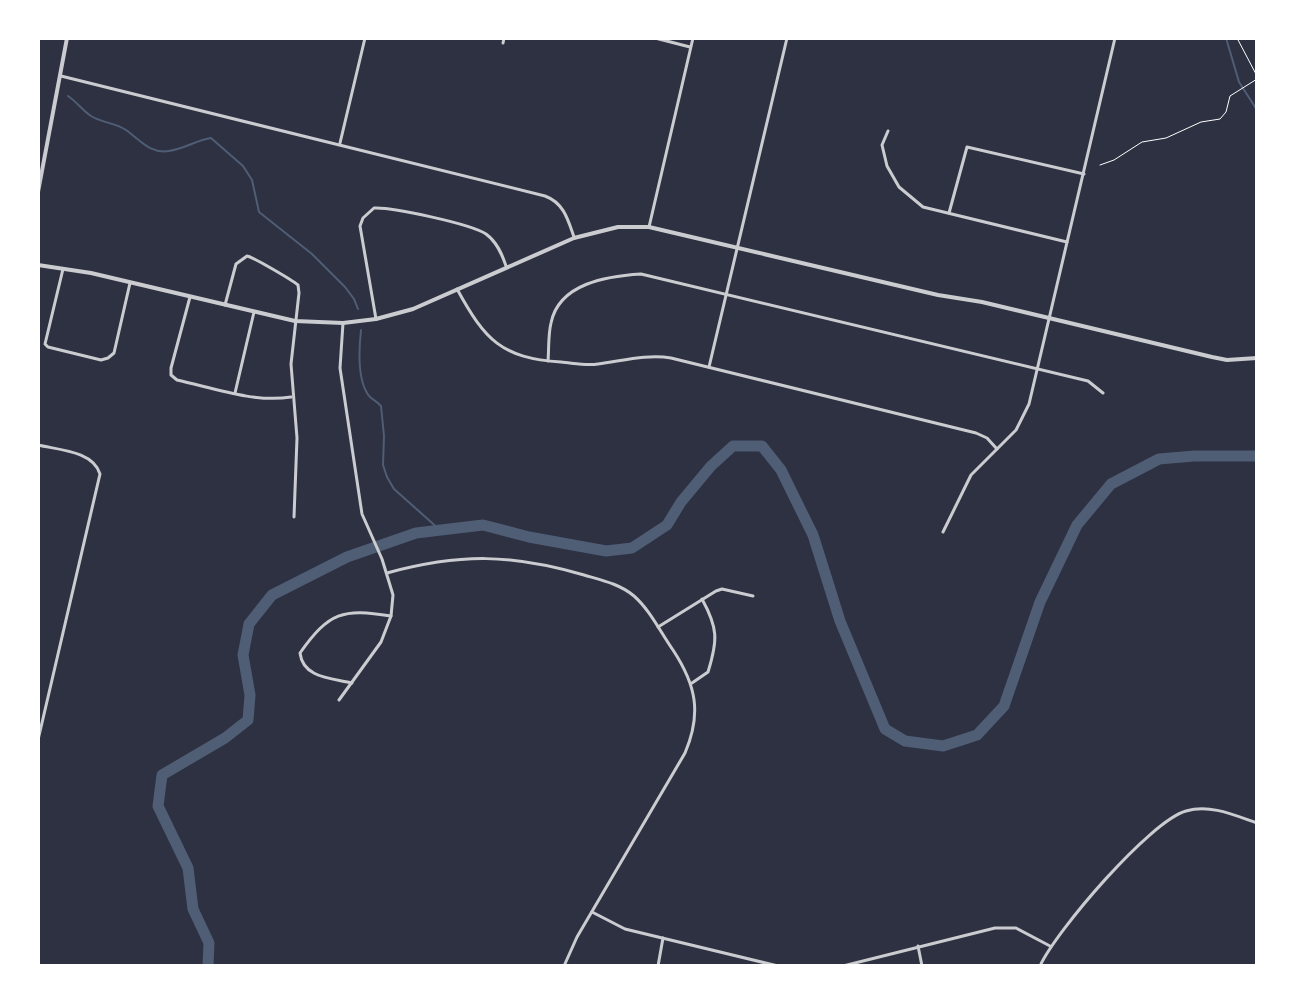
<svg xmlns="http://www.w3.org/2000/svg" width="1295" height="1004" viewBox="0 0 1295 1004" font-family="Signika,sans-serif">
<style>
.lines{fill:none;stroke-linecap:round;stroke-linejoin:round}
.stream{stroke:#4f5d75;stroke-width:2}
.river{stroke:#4f5d75;stroke-width:11}
.path{stroke:#fff;stroke-width:1}
.minor{stroke:#caccd0;stroke-width:3}
.tertiary{stroke:#caccd0;stroke-width:4}
</style>
<rect width="100%" height="100%" fill="#2d3142"/>
<g class="lines">
<g class="stream">
<path d="M1226,38L1239,82L1257,110"/>
<path d="M68,96C77,102 82,110 91,116C102,123 116,123 126,130C140,140 150,154 169,151C184,149 197,140 211,138L243,166L252,180L259,212L312,254L345,287L354,299L358,309"/>
<path d="M361,330C359,348 357,376 367,393C370,399 376,400 381,406L384,436L383,465L387,477L394,489L440,530"/>
</g>
<path class="river" d="M208,966L209,943L193,909L188,868L158,806L162,775L225,738L248,720L250,695L243,655L249,624L272,595L347,557L416,533L483,525L529,537L606,551L632,548L667,525L681,502L711,466L733,446H762L781,470L813,535L840,621L885,729L905,741L943,746L977,735L1004,706L1040,602L1077,525L1111,484L1159,459L1194,456H1257"/>
<g class="path">
<path d="M1237,38L1257,76"/>
<path d="M1100,165L1114,160L1142,142L1166,138L1201,122L1220,119L1226,112L1230,96L1257,79"/>
</g>
<g class="minor">
<path d="M655,38L690,47"/>
<path d="M503,43L504,38"/>
<path d="M61,76L545,196C564,203 568,220 574,237"/>
<path d="M888,131L882,145L887,166L899,187L923,207L1067,242"/>
<path d="M340,143L365,38"/>
<path d="M949,213L967,147L1084,174"/>
<path d="M649,227L693,38"/>
<path d="M63,269L45,344L48,347L101,360L108,358L114,353L130,283"/>
<path d="M457,289C485,340 501,358 561,362C573,363 586,366 598,364C622,361 647,354 671,358L976,433L987,438L997,449"/>
<path d="M190,297L171,368V375L177,380C213,388 254,403 291,397"/>
<path d="M225,305L236,264L247,256C253,257 292,280 298,285L299,293L291,364L297,438L294,517"/>
<path d="M376,319L360,226L363,218L374,208C392,207 471,224 486,234C497,242 502,254 506,266"/>
<path d="M548,361C549,349 548,335 551,323C559,283 608,276 641,274L1088,381L1103,393"/>
<path d="M709,367L787,38"/>
<path d="M235,393L254,312"/>
<path d="M38,445C59,450 93,451 100,474L38,740"/>
<path d="M943,532L971,475L1016,430L1029,404L1115,38"/>
<path d="M387,573C461,553 511,554 584,575C601,580 620,584 634,596C650,610 661,633 673,650C696,685 702,713 685,753L577,937L564,966"/>
<path d="M658,627L716,591L722,589L753,596"/>
<path d="M352,683C331,678 303,678 300,653C329,612 343,608 391,616"/>
<path d="M692,683L708,672C718,640 718,628 702,599"/>
<path d="M339,700L381,642L391,616L393,595L382,559L362,514L340,368L343,323"/>
<path d="M592,912L625,929L778,966"/>
<path d="M918,946L922,966"/>
<path d="M658,966L663,938"/>
<path d="M843,966L995,928H1016L1050,946"/>
<path d="M1040,966C1056,931 1150,821 1186,811C1210,804 1234,815 1257,823"/>
</g>
<g class="tertiary">
<path d="M38,192L67,38"/>
<path d="M38,265L91,273L295,321L343,323L376,319L413,309L574,238L618,227H649L938,295L982,302L1212,357L1227,360L1257,358"/>
</g>
</g>
<rect width="1295" height="1004" fill="none" stroke="#ffffff" stroke-width="80"/>
</svg>
